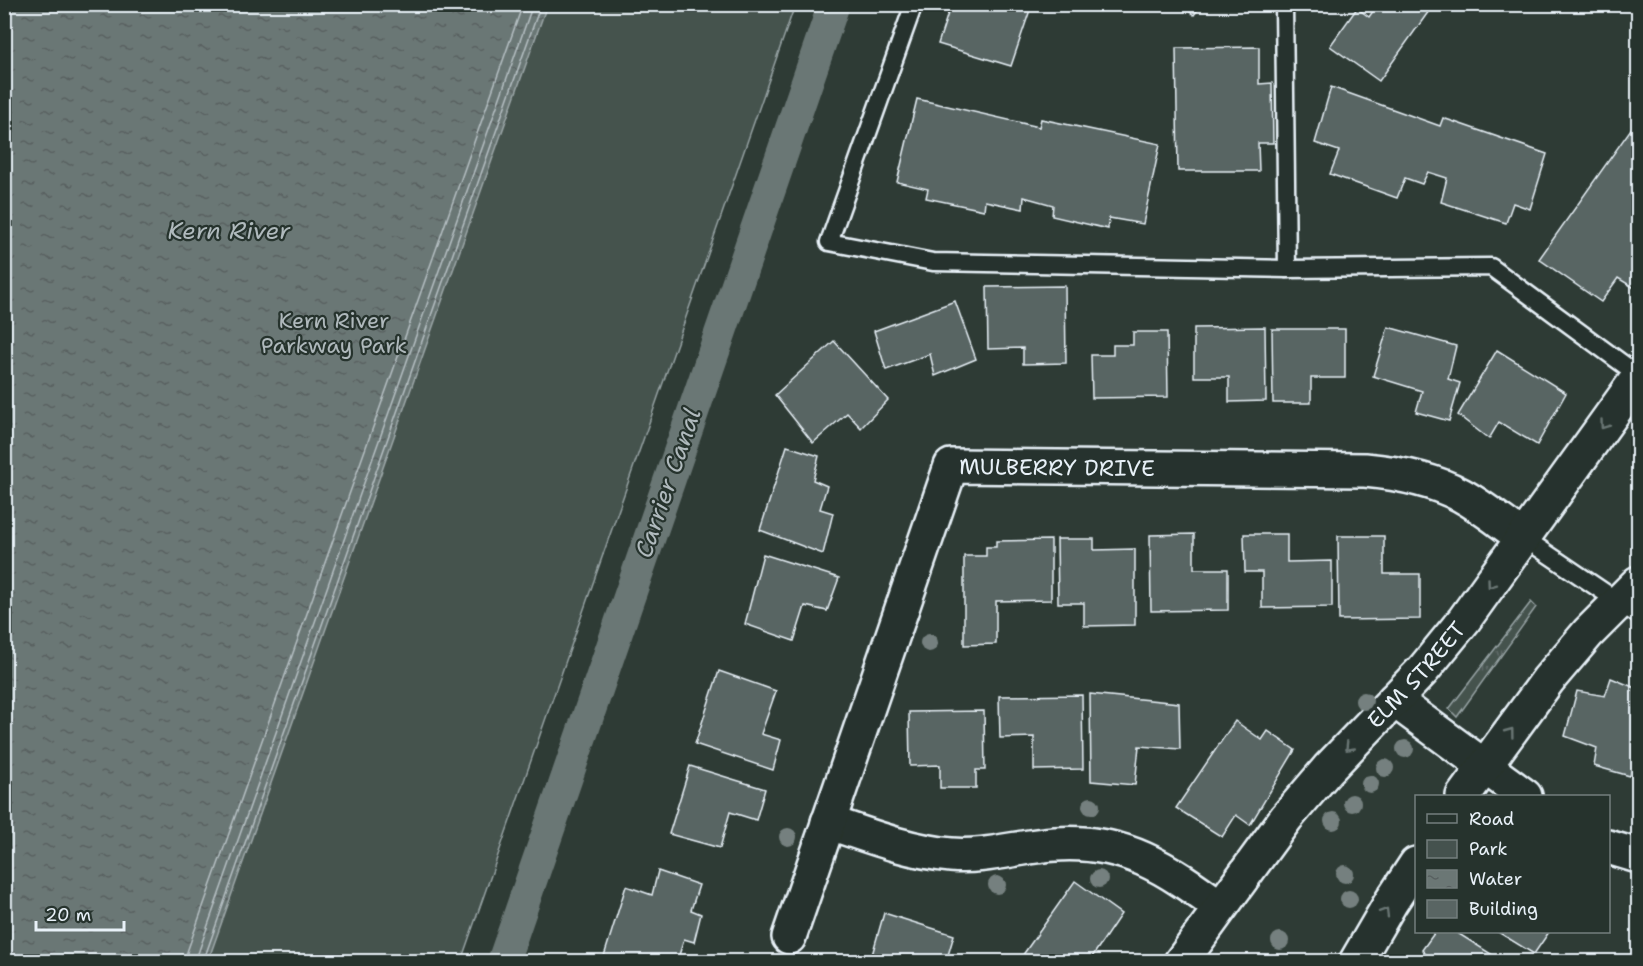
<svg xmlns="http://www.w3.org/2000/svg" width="1643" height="966" viewBox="0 0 1643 966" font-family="'Shantell Sans',sans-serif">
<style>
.grass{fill:url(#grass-tufts);stroke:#96a2a3;stroke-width:1.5}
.green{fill:#45524e;stroke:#96a2a3;stroke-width:1.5}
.water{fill:url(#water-ripples);stroke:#9da8a9;stroke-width:1.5}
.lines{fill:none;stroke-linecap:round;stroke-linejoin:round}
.shore{stroke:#b6c0c4;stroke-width:1.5}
.canal{stroke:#6b7775;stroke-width:32}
.building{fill:#596563;stroke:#e8f1f8;stroke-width:1.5}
.lane-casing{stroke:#e8f1f8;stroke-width:21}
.street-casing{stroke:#e8f1f8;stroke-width:38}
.secondary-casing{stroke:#e8f1f8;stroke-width:38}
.lane{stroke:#26332d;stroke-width:16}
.street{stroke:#26332d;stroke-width:33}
.secondary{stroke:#26332d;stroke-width:33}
.tree{fill:#75807f}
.oneway{stroke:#6a7674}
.labels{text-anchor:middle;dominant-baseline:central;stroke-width:4.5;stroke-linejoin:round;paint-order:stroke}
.park-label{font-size:22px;fill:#afb9bc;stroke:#26332d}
.street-label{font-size:22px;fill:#e8f1f8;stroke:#26332d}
.water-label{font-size:24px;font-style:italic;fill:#b0babd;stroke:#26332d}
</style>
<defs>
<pattern id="grass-tufts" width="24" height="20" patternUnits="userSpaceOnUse" patternTransform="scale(1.5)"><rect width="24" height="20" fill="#45524e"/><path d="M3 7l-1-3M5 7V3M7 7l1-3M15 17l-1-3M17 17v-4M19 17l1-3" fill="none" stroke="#606b68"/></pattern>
<pattern id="water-ripples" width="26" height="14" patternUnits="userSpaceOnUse" patternTransform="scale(1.5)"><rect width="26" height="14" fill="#6b7775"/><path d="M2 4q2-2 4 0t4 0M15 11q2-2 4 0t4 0" fill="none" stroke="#586060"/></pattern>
</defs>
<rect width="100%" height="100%" fill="#2e3b35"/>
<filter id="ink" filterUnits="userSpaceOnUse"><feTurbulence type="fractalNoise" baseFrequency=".0167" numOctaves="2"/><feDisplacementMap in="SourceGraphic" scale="12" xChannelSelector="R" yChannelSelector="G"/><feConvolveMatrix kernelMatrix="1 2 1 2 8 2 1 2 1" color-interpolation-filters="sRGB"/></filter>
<g filter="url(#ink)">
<path class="grass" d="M1531,602L1536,607L1457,717L1449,709Z"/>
<path class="green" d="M5,5H795L461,961L5,962Z"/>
<path class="water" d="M5,4L547,5L208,961H5Z"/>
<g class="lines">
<g class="shore">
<path d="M186,962L187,952L523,4"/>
<path d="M195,962L533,4"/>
<path d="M203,962L541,4"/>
</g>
<path class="canal" d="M503,962L834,4"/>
</g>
<g class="building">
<path d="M951,4H1032L1011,66L938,44Z"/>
<path d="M1179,4H1202L1194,15Z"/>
<path d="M1378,4H1434L1379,81L1330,46L1357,8L1369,17Z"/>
<path d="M1259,47V84L1272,83L1273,143H1258L1259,171H1178L1176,48Z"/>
<path d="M1331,87L1440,126L1443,118L1547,154L1530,209L1513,203L1506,223L1441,202L1447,178L1428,172L1422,184L1405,178L1397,198L1330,174L1339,151L1315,143Z"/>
<path d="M917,99L1039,127L1041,119L1160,144L1143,224L1109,218L1108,229L1052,216L1053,205L1024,197L1023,209L985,201L984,210L926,198L928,189L897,182Z"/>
<path d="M1638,119V286L1636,289L1618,278L1601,302L1539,259Z"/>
<path d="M1065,286L1066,363L1023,364V348L988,349L987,287Z"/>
<path d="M955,301L976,359L935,376L930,354L886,370L874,331Z"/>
<path d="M1265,327L1266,401L1229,402V377H1194V328Z"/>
<path d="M1388,327L1456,346L1448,379L1460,383L1449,421L1416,412L1422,391L1373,376Z"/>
<path d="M1272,329H1345V378H1311V403H1273Z"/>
<path d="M1133,332H1167L1168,397L1092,398L1091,355H1113V345H1133Z"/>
<path d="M834,341L888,400L861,428L847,413L813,443L775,395Z"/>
<path d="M1497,350L1566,393L1537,445L1499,422L1489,439L1458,415Z"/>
<path d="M787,446L819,456L813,480L827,486L820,509L833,513L823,554L760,530Z"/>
<path d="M1194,534V569H1228V610L1151,611L1150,535Z"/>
<path d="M1244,534H1287V562L1332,561V607L1262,608V572H1245Z"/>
<path d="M1338,536H1384V574H1420V619L1339,620Z"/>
<path d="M1057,539H1094V550L1135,549V625L1084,626V603H1058Z"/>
<path d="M1051,540V600L996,601V644L964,645V556H986V547H996V541Z"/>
<path d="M763,554L839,578L827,611L805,606L794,641L745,624Z"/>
<path d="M719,671L776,691L761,734L781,740L773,770L695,744Z"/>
<path d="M1611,678L1638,689V755L1630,776L1594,766L1597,748L1565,736L1577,691L1605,696Z"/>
<path d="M1090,694L1179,703L1180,749L1139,746L1135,785L1091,781Z"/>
<path d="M1082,695L1083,769L1034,770V737L1000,738L999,696Z"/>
<path d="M984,711L985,770H976V788H940V765L910,766L909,712Z"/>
<path d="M1235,721L1262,740L1268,731L1295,750L1250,825L1236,815L1222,837L1176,808Z"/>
<path d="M690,766L765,789L756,820L730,812L720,848L669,834Z"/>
<path d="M658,871L699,885L691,910L701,914L694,942L684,939L677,962H622L604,956L626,886L652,895Z"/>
<path d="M1075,881L1121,914L1090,960L1092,962H1023L1020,959Z"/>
<path d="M884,913L954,935L946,962H870Z"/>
<path d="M1435,932H1456L1499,959L1498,962H1433L1422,950Z"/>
<path d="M1498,932H1549L1534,954Z"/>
</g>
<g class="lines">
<g class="lane-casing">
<g id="lane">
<path d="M914,4L829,242L933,262L1287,269L1491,267L1638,375"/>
<path d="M1284,4L1287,269"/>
<path d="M1524,538L1638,615"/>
</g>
</g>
<g class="street-casing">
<g id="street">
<path d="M1394,700L1525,796"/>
<path d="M828,822C869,836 908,851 951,855C986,858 1020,846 1055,844C1125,839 1166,868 1220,907"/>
<path d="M1608,847L1638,856"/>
<path id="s1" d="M789,937L951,466L1365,470C1398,473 1431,479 1461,495C1483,507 1503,524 1524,538"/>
</g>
</g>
<g class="secondary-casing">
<g id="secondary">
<path d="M1463,796L1548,680L1588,633L1638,583"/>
<path id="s2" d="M1181,962L1286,818L1328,769L1423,670L1464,620L1638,378"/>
<path d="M1356,962L1391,902L1416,864"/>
</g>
</g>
<use href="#lane" class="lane"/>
<use href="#street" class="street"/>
<use href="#secondary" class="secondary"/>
</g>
<g class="tree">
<circle cx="929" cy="643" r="9"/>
<circle cx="1364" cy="701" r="9"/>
<circle cx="1405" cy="749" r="9"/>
<circle cx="1385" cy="768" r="9"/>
<circle cx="1370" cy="784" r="9"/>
<circle cx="1352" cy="803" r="9"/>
<circle cx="1091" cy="806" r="9"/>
<circle cx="1333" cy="821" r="9"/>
<circle cx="788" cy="837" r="9"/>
<circle cx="1345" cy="874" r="9"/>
<circle cx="1099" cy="879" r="9"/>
<circle cx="997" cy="885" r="9"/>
<circle cx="1349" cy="899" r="9"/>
<circle cx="1280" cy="941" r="9"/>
</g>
<defs><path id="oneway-chevron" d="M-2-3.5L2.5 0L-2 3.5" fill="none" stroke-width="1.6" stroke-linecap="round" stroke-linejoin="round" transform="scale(1.5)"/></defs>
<g class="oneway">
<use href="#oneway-chevron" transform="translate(1604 425) rotate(126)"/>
<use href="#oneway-chevron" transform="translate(1491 584) rotate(126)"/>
<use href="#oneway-chevron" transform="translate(1510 732) rotate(-53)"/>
<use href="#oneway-chevron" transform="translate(1349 747) rotate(134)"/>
<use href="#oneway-chevron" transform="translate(1385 912) rotate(-59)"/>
</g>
</g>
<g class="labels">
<g class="park-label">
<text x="334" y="320">Kern River<tspan x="334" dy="25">Parkway Park</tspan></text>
</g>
<g class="street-label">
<text stroke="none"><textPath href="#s1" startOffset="604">MULBERRY DRIVE</textPath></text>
<text stroke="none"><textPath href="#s2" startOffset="372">ELM STREET</textPath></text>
</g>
<g class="water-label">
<text x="229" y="231">Kern River</text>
<text transform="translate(668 483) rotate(-71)">Carrier Canal</text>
</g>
</g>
<rect width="1643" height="966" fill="none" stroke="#26332d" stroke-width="24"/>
<rect x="12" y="12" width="1619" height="942" fill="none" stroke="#e8f1f8" stroke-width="2" filter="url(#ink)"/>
<rect x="1415" y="795" width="195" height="138" fill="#26332d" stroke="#747f7e" stroke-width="1.5"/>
<rect x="1427" y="814" width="30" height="9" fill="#26332d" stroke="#747f7e" stroke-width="1.5"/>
<text x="1469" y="825" font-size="18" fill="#e8f1f8">Road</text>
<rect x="1427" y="840" width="30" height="18" fill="#45524e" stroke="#747f7e" stroke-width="1.5"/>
<text x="1469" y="855" font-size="18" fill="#e8f1f8">Park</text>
<rect x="1427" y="870" width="30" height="18" fill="url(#water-ripples)" stroke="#747f7e" stroke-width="1.5"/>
<text x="1469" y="885" font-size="18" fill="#e8f1f8">Water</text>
<rect x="1427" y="900" width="30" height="18" fill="#596563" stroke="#747f7e" stroke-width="1.5"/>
<text x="1469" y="915" font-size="18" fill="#e8f1f8">Building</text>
<path d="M36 921v9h88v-9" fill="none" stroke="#e8f1f8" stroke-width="3"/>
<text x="45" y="921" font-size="18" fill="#e8f1f8" stroke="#26332d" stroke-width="4.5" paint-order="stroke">20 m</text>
</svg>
